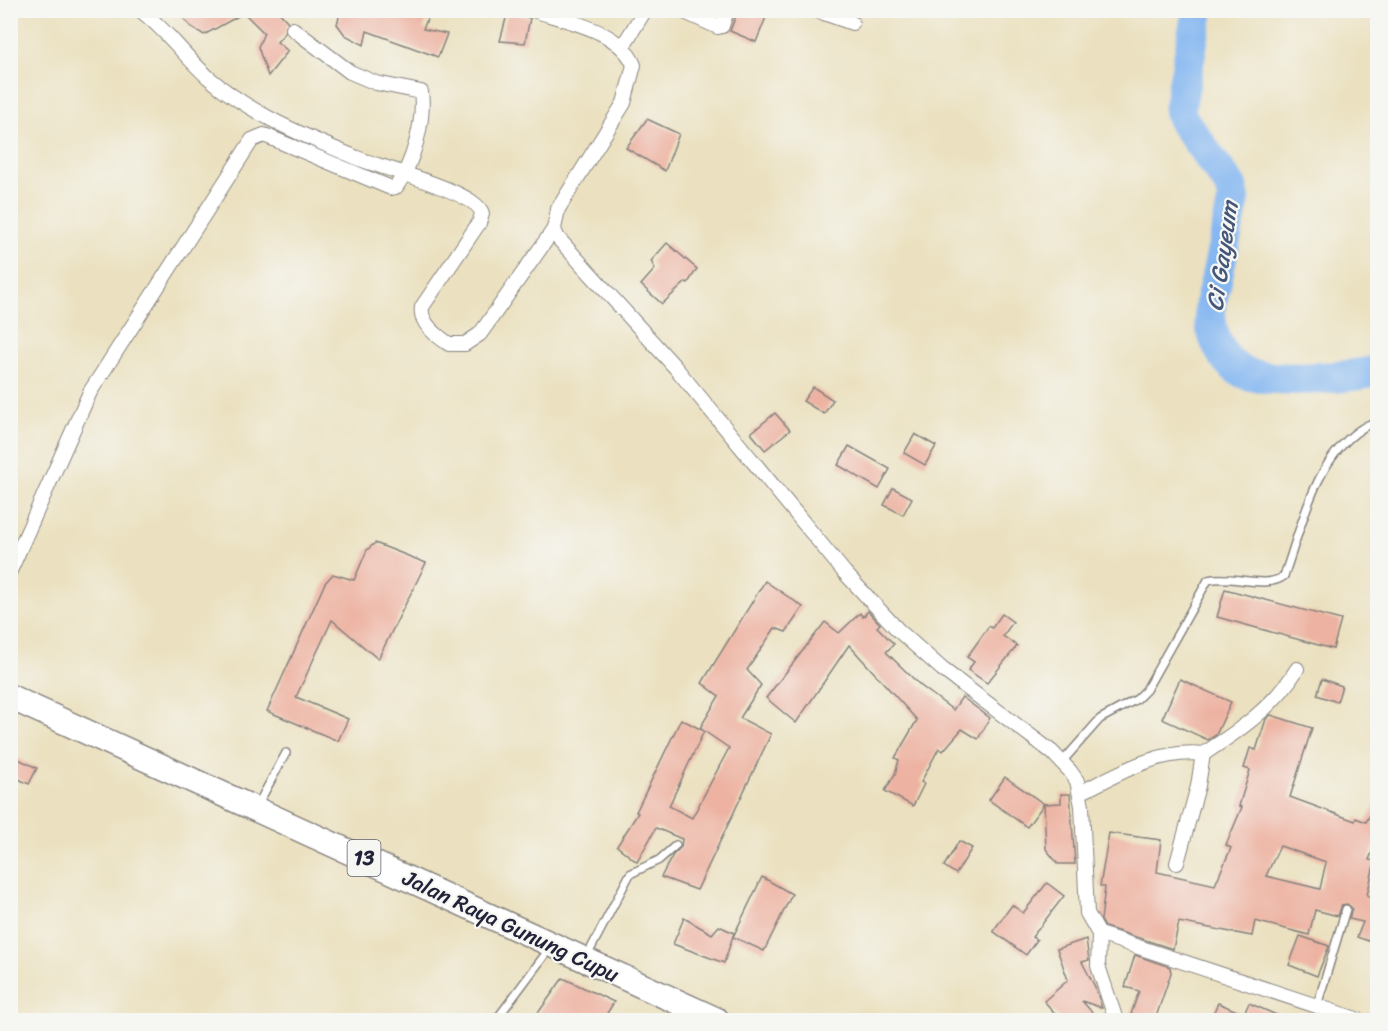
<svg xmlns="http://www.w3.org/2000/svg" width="1388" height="1031" viewBox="0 0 1388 1031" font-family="Sriracha,sans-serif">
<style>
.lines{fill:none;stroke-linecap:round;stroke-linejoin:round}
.river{stroke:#85b7f1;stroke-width:32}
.building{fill:#edb2a1;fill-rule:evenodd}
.service-casing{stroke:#86827e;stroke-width:10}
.minor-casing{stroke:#86827e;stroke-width:16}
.trunk-casing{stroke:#86827e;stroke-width:27}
.service{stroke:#fff;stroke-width:7}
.minor{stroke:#fff;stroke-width:14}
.trunk{stroke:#fff;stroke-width:24}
.labels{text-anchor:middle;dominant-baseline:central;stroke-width:4.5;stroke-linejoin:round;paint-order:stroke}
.shield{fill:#f6f6f2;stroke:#626272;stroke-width:1.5}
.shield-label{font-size:21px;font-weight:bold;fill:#22223b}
.street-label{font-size:22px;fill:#22223b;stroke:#f6f6f2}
.water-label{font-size:24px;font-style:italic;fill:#45567b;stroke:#f6f6f2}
</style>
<rect width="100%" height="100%" fill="#f6f6f2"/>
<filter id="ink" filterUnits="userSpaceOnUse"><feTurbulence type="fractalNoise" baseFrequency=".0167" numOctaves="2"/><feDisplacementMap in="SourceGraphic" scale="12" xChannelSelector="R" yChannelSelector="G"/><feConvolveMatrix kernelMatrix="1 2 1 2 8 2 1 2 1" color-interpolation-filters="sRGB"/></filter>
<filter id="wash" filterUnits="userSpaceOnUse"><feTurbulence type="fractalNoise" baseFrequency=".008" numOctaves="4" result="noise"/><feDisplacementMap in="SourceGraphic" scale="24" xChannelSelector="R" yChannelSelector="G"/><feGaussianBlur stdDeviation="1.35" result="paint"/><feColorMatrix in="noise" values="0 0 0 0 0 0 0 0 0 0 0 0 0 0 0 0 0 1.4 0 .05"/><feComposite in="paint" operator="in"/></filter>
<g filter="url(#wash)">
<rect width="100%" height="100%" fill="#ebe1c0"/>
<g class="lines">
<path class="river" d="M1198,10L1179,111L1184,122L1231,187L1234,199C1228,225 1223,250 1217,276C1215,287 1210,300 1210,312C1210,334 1222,364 1245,373C1274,383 1347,378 1378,371"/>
</g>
<g id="blocks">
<g class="building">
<path d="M177,10H277L288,22L285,33L277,42L288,51L268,76L258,47L264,33L244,13L204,35L190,26Z"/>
<path d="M341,10H431L423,29L447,34L438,57L367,31L364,45L345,35L337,24Z"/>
<path d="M738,10H769L756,42L730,31Z"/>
<path d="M508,11L530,18L525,43L500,41Z"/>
<path d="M647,119L679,134L665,171L626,148Z"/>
<path d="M667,243L697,269L688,283L686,282L662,304L641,285L655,269L651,261Z"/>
<path d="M813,387L833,400L824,414L803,401Z"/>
<path d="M775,413L790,430L765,450L751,433Z"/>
<path d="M915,434L936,446L925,465L904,453Z"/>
<path d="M849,446L890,469L879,489L838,465Z"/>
<path d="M893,488L912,498L903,515L884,505Z"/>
<path d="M375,543L426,563L378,659L332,620L296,697L348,719L338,741L267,711L325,583L333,574L354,580L367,550Z"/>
<path d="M765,581L803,607L786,632L775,628L747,670L761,685L740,718L771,734L697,890L661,877L673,855L681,847L682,839L656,828L637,862L617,846L638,813L636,812L681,719L704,731L700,728L719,696L702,683ZM704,731L729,748L692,818L669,806Z"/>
<path d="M1225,589L1341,620L1333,649L1217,617Z"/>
<path d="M868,611L880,624L877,627L894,644L886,652L921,686L953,710L962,697L990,718L978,739L962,729L943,751L939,748L921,782L924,784L913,806L885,791L895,774L899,760L895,758L917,720L849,645L796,723L766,698L825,622L839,633L860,613L863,617Z"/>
<path d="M1002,614L1013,622L1003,636L1017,646L987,683L968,670L974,662L967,657L989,626L992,628Z"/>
<path d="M1180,679L1231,702L1216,735L1208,740L1162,719Z"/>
<path d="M1322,679L1342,686L1337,702L1317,695Z"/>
<path d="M1271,715L1312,728L1290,797L1355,821L1356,818L1366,822L1377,802V839L1369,860L1375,861L1367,895L1377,899V944L1357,937L1363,922L1349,919L1352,908L1347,904L1342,905L1338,916L1315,910L1309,935L1255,921L1252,936L1179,922L1173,949L1105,927L1101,920L1105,887L1100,886L1109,833L1161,840L1157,872L1215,885L1231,848L1226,845L1242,807L1239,806L1250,770L1244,768L1250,748L1256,750L1266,719ZM1280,846L1326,862L1320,889L1266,876Z"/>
<path d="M10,755L37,768L29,784L10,775Z"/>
<path d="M1005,777L1044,804L1027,827L989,800Z"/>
<path d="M1061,794H1070L1075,864H1058L1046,849L1044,804L1061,803Z"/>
<path d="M959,841L972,848L956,874L944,866Z"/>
<path d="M762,877L792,894L764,951L733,937Z"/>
<path d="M1047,883L1064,896L1032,937L1037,940L1026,955L993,931L1012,905L1023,913Z"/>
<path d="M684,918L712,934L719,926L734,933L724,963L673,944Z"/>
<path d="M1300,936L1329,946L1317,976L1289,965Z"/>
<path d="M1086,939L1089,960L1082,962L1095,987L1102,1008L1082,1001L1099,1020H1061L1044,1001L1068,980L1057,949Z"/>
<path d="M1135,955L1170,967L1171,973L1155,1020L1130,1017L1139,991L1125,987Z"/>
<path d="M563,978L614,1002L603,1020H533Z"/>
<path d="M1218,1003L1244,1014L1249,1003L1288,1020H1210Z"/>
</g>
</g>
</g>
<g filter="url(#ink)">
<use href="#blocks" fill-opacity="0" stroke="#86827e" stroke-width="1.5"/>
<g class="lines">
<g class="service-casing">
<g id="service">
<path d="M1062,762L1100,719L1137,699L1146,690L1208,580C1231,574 1267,590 1284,576C1302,526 1314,460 1361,429C1367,425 1370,423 1378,424"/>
<path d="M257,806L286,753"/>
<path d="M587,956L630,874L659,860L676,845"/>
<path d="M1317,1006L1346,909"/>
<path d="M496,1020L550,948"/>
</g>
</g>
<g class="minor-casing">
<g id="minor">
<path d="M140,10C166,29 185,57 209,78C252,115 305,136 357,158C379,167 480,193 482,214L479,223L422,307C419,323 437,336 449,344H465L480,334L554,229"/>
<path d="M533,10C566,21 620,30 634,65L624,103L558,209L554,229L557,237L675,367L845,573L898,630L942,669L1052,752L1070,771L1077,781L1082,806L1087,913L1099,934L1098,966L1116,1020"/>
<path d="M680,10L718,27L722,26L727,10"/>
<path d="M815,10L852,23"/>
<path d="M623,46L645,10"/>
<path d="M10,571L90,392L252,140L264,135L391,188L396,187C413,164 425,121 421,92L376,83L350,72L293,29"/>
<path d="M1203,754C1239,731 1275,706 1297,669"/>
<path d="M1080,793C1119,773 1159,749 1203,754L1198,786L1177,863"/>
<path d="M1099,934L1359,1020"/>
</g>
</g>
<g class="trunk-casing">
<path id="trunk" d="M10,697L717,1020"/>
</g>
<use href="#service" class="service"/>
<use href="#minor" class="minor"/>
<use href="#trunk" class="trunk"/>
</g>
</g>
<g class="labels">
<rect class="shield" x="347.5" y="840" width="33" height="36" rx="4.5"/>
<g class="shield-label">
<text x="364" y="858">13</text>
</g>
<g class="street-label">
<text transform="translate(511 926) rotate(25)">Jalan Raya Gunung Cupu</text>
</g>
<g class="water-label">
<text transform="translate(1222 256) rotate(-82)">Ci Gayeum</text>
</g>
</g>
<rect width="1388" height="1031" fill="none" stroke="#f6f6f2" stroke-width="36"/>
</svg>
